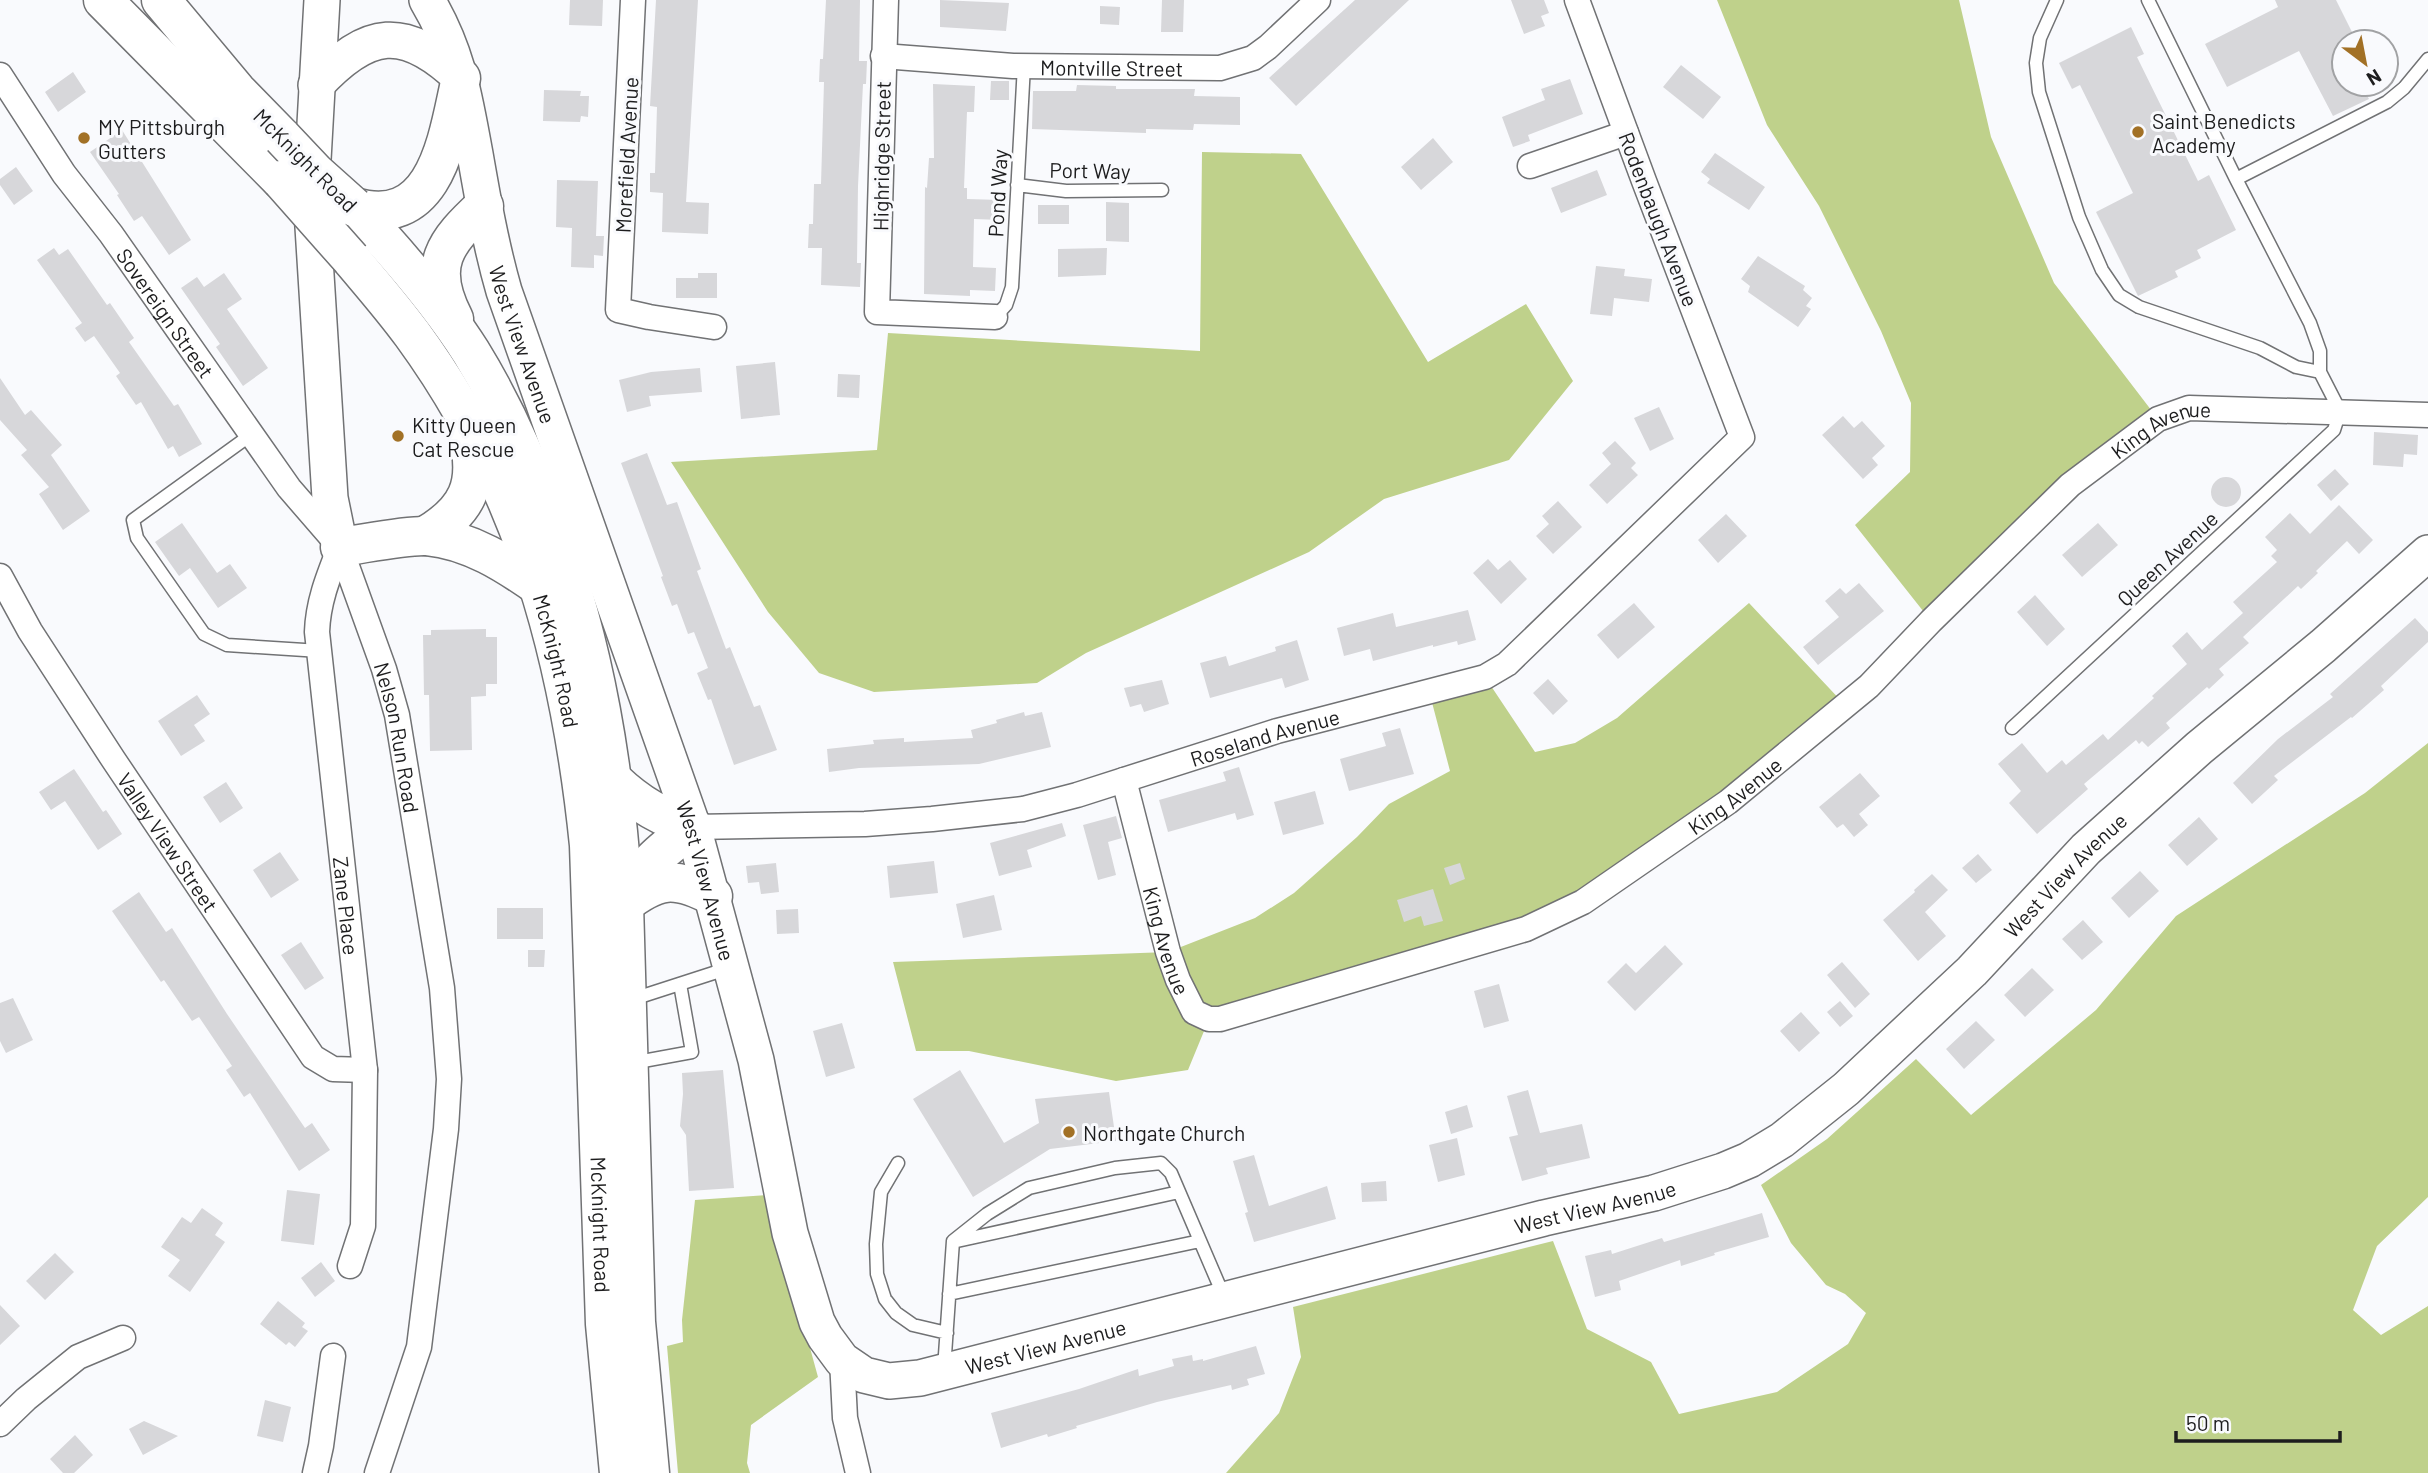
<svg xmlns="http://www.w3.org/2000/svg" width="2428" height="1473" viewBox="0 0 2428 1473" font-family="Barlow,sans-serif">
<rect width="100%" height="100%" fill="#f9fafd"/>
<path fill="#bfd18b" d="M1717,0H1959L1991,137L2054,283L2158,419L1931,621L1855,525L1910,472L1911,403L1881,331L1819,206L1767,125Z
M1202,152L1301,154L1428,362L1526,304L1573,381L1509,460L1384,499L1309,552L1086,653L1037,683L874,692L819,673L768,612L671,462L877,450L888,333L1200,351Z
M1749,603L1845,705L1583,902L1209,1019L1188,1070L1116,1081L969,1051H916L893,962L1168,952L1255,918L1294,893L1357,837L1389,804L1450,771L1429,691L1485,677L1535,752L1575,743L1617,718Z
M2428,743V1197L2377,1246L2353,1310L2381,1335L2428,1306V1473H1226L1279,1413L1301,1357L1293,1307L1553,1241L1587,1329L1651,1362L1679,1414L1777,1392L1848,1344L1866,1313L1845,1294L1826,1285L1791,1243L1761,1185L1827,1139L1916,1059L1971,1115L2096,1010L2176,916L2365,793Z
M768,1195L818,1377L751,1425L747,1463L750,1473H678L667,1346L683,1342L682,1320L695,1200Z"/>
<path fill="#d7d7da" d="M570,0H603L602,26L569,25Z
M656,0H698L686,202L709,203L708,234L662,232L663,193L650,192V173H655L657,107L650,106Z
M826,0H860L859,61H867L866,84H863L858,186L857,263H861L860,287L821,285L822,248H808L809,224H813L814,184H821L824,82H819L820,59H823Z
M940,0L1009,3L1006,31L940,27Z
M1162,0H1184L1183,32H1161Z
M1355,0H1409L1296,106L1269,78Z
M1511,0H1544L1549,13L1541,16L1545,26L1524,34Z
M2275,0H2336L2357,42H2344V84H2361L2369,99L2333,116L2299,51L2227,87L2205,44L2278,7Z
M1100,6L1120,7L1119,25L1100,24Z
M2131,27L2144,54L2137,57L2198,181L2209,175L2236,230L2197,250L2201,258L2175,271L2178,277L2138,296L2096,212L2133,193L2080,85L2072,89L2059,63Z
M1681,65L1721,97L1703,119L1663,87Z
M73,72L86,92L58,112L45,92Z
M1570,79L1583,114L1528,135L1530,141L1513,147L1502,117L1545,100L1541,89Z
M991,81H1009V100H990Z
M933,84L975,86L974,112H967L964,188H967V199L1001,200L1000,220L974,219L973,267L996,268L995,291L970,290V296L924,294L925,187L927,188L929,158H934Z
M1077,85L1116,86V89H1195L1194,96L1240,97V125L1194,124L1193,130L1146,129V133L1032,129L1033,91H1076Z
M544,90L581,91L580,96H589L588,117L581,116L580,122L543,121Z
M122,130L191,240L169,255L142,216L134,221L117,195L119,194L90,152Z
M1433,138L1453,162L1421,190L1401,167Z
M1715,153L1765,187L1749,210L1707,183L1710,179L1701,172Z
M16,167L33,191L14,205L0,185V179Z
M1597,170L1607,195L1561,213L1551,188Z
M557,180L598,181L596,236H604L603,256L594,255V268L571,267L572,228L556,227Z
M1106,202L1129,203V242L1106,241Z
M1038,205H1069V224H1038Z
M54,248L59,255L68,249L107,305L110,303L134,338L129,342L174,406L178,404L202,444L179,457L173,446L168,449L141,402L136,405L116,376L120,373L94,336L85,342L75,328L82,323L37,260Z
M1107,248L1106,275L1058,277V249Z
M1758,256L1805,286L1803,290L1812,298L1806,306L1811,309L1798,327L1748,292L1750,286L1741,279Z
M1596,266L1625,269L1624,276L1652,279L1649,302L1614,298L1612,316L1590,314Z
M224,273L242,299L227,309L268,368L243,386L216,347L220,344L181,288L197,277L204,287Z
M698,273H717V298H676V278H698Z
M775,362L780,415L741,419L736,366Z
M700,368L702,392L649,396L651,406L627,412L619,380L651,372Z
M838,374L860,375L859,398L837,397Z
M0,378L25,415L31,410L62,445L51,455L90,511L63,530L39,494L49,487L21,455L27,450L0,420Z
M1659,407L1674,439L1650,451L1634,418Z
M1843,416L1854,428L1862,421L1885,446L1872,458L1878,465L1863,479L1822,435Z
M2374,432L2418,435L2417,455L2404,454L2403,467L2373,465Z
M1615,441L1636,463L1631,468L1638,475L1607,504L1589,485L1611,464L1602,453Z
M647,453L667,505L677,502L701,569L697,571L726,649L730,647L754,707L760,705L777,750L734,765L711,699L708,700L697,673L708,668L694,632L688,634L677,604L672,606L661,577L663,576L621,463Z
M2335,469L2349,484L2331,501L2317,485Z
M2211 492a15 15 0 1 1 30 0a15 15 0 1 1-30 0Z
M1558,501L1582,527L1553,554L1536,536L1549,524L1542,516Z
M2339,505L2373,540L2359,554L2347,541L2316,571L2318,573L2301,589L2298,586L2243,637L2249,643L2219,669L2224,675L2209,689L2207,687L2166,723L2170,728L2148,747L2142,741L2139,744L2136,740L2084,784L2088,789L2037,834L2009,803L2021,791L1998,764L2022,743L2047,773L2062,760L2066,765L2103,734L2108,740L2154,698L2152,696L2187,664L2172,646L2187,632L2202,650L2243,613L2233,602L2277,562L2271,556L2277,550L2265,537L2290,513L2310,534Z
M1726,514L1747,536L1718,563L1698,540Z
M182,523L217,573L230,564L247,588L218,608L190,568L179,576L155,542Z
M2098,523L2118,545L2082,577L2062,555Z
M1488,559L1498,570L1510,560L1527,579L1501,604L1473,573Z
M1859,583L1884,611L1818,665L1803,647L1839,617L1825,601L1840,588L1846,594Z
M2035,595L2065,629L2047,646L2017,612Z
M1634,603L1655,627L1618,659L1597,635Z
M1468,610L1476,640L1458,645L1457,641L1433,647V645L1373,661L1370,649L1344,656L1337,628L1393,613L1396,627Z
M2415,618L2428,632V642L2381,686L2384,690L2352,718L2351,717L2274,776L2278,780L2252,804L2233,783L2278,739L2333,697L2330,694Z
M486,629V637H497V684H486V696L471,697L472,750L430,751L429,695H424L423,635H431V630Z
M1297,640L1309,680L1285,688L1282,678L1210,698L1200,663L1226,656L1229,666L1276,651L1275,647Z
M1548,679L1568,701L1553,715L1533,693Z
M1162,680L1169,704L1144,712L1141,704L1130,707L1124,688Z
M197,695L210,714L194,725L205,741L181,756L158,721Z
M1024,712L1025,716L1042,712L1051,747L979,764L859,768L829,772L827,749L874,744L873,740L904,738V742L973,738L971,730L997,723L996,720Z
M1400,728L1414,774L1349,791L1340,759L1386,746L1382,733Z
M1239,767L1254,815L1237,820L1235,813L1168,832L1159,800L1226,781L1223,772Z
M74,769L103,812L106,810L122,834L98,850L65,801L51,810L39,792Z
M1860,773L1880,796L1859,814L1868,825L1854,837L1843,824L1837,828L1819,807Z
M226,782L243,808L220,823L203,797Z
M1315,791L1324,824L1283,835L1274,802Z
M1116,816L1122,838L1108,842L1116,875L1098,880L1083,825Z
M2199,817L2218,839L2187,866L2168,845Z
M1062,823L1066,836L1027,850L1032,867L999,876L990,843Z
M280,852L299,880L271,898L253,870Z
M1978,854L1992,870L1976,883L1962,868Z
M934,861L938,893L890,898L887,866Z
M776,863L779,892L761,894L759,882L748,883L746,866Z
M1460,863L1465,879L1450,885L1444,868Z
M2140,871L2159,891L2129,918L2111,898Z
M1932,874L1948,890L1925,912L1946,936L1918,961L1883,920L1915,892L1914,890Z
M1433,889L1443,921L1424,926L1421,916L1404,922L1397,900Z
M139,892L166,932L172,928L227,1014L305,1128L312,1123L330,1150L299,1171L250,1093L244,1097L226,1070L232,1066L199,1017L192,1021L164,980L161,982L112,911Z
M994,895L1002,930L963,938L956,904Z
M497,908H543V939H497Z
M798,909L799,933L777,934L776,910Z
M2083,920L2103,942L2082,960L2062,939Z
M301,942L324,978L305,990L281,955Z
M1665,945L1683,964L1635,1011L1607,982L1626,963L1636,973Z
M528,950H545L544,967H528Z
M1842,962L1870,994L1855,1008L1827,975Z
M2032,968L2054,990L2025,1017L2004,995Z
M1499,984L1509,1021L1484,1028L1474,991Z
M13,998L33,1040L6,1053L0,1041V1003Z
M1840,1001L1853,1016L1840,1027L1827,1012Z
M1801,1012L1820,1033L1799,1052L1780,1031Z
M1976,1021L1995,1040L1964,1069L1946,1049Z
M842,1023L855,1068L826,1077L813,1031Z
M723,1070L734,1188L689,1191L686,1135L680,1126L683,1094L682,1073Z
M960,1070L1004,1143L1039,1123L1035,1099L1109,1092L1116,1141L1050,1149L973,1197L913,1099Z
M1528,1090L1540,1133L1582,1124L1590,1158L1546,1168L1548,1174L1522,1181L1509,1137L1518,1135L1507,1096Z
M1467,1105L1473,1127L1451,1134L1445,1112Z
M1457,1138L1465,1175L1438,1182L1429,1145Z
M1254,1155L1269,1206L1327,1186L1336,1219L1254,1242L1245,1213L1248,1212L1233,1161Z
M1386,1181L1387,1201L1362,1202L1361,1183Z
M287,1190L320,1194L314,1245L281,1241Z
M202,1208L223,1223L215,1235L225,1242L190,1292L168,1276L180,1260L161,1247L182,1217L191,1223Z
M1762,1213L1769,1237L1714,1253L1715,1255L1681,1266L1680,1260L1619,1281L1621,1290L1595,1297L1585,1256L1611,1250L1612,1254L1662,1238L1664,1242Z
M55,1253L74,1272L45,1300L26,1281Z
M321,1262L335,1281L315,1297L301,1278Z
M278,1301L305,1323L302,1327L308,1331L295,1347L289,1342L286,1345L260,1324Z
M0,1305L20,1326L0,1345Z
M1256,1346L1265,1374L1247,1379L1249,1385L1232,1390L1231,1385L1157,1402L1076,1426L1077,1428L1048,1437L1047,1434L1001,1448L991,1413L1079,1389L1138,1369L1139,1376L1174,1366L1172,1359L1192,1355L1193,1361L1203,1359V1361Z
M265,1400L291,1407L283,1442L257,1436Z
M144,1421L178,1436L143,1455L129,1429Z
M75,1435L93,1455L74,1473H63L50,1459Z"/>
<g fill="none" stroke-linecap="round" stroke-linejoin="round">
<defs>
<path id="lane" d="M2057,0L2040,38L2036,63L2039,92L2079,217L2102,270L2119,295L2139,307L2260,348L2296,367L2320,372
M2236,179L2387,102L2404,88L2428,59
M1017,185L1066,191L1162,190
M995,317L1006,305L1012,287L1024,65
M252,434L133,520L137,538L204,634L227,645L320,651
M2012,728L2334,430L2340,411L2320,372V351L2310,323L2236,179L2148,0
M630,1000L729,968
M632,1063L692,1052L680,984
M898,1163L881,1192L876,1244L877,1274L885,1299L896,1313L913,1325L947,1333
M957,1241L1179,1192
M949,1294L1200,1241
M944,1369L953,1241L987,1214L1029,1188L1115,1168L1161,1163L1171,1173L1225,1299"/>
<g id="street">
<path d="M633,0L618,310L649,317L714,327"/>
<path d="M886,0L877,312L995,317"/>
<path id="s1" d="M883,56L1013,66L1220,68L1253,58L1268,47L1318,0"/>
<path id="s2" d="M0,75L64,174L111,234L289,488L340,547L384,669L397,715L442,988L449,1079L446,1129L419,1347L377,1473"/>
<path d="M1530,166L1626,133"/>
<path id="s3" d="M340,547C329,575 318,601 317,632L365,1070L363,1226L350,1266"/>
<path id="s4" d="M0,576L30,631L113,759L313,1057L333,1069L365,1070"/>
<path id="s5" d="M1124,780L1168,952L1178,980L1194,1012L1209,1019H1220L1526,929L1583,902L1728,802L1869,686L1931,621L2070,485L2158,419L2189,408L2428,415"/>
<path id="s6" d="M693,827L865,824L932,819L1023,809L1077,795L1277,731L1485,677L1507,664L1742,437L1644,181L1577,0"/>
<path d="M842,1360L845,1418L858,1473"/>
<path d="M0,1424L26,1399L78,1357L123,1338"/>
<path d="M315,1473L321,1446L333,1356"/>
</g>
<g id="secondary">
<path d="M322,0L311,195L330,498L340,547"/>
<path id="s7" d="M427,0C458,52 464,95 475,154C483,200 491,246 504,291L693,827L756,1060L790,1233L817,1322L825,1337L842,1360L864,1375L889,1381L920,1378L1544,1218L1654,1193L1723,1171L1749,1160L1782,1140L1846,1089L1972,971L2086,849L2199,748L2323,646L2428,553"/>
<path d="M316,85C368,29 404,24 461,78"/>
</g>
<g id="highway">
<path d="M103,0L281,180"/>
<path d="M161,0L237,91L282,137"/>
<path d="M354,207C396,252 438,300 471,352C503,404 529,462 549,520C596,649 615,768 624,904L636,1322L650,1473"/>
<path d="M354,207C438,231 448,134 461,78"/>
<path id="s8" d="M351,259C372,284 393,308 412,334C524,487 570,658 589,845L605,1324L619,1473"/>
<path d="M454,319C426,265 445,242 484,206"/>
<path d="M425,536C468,511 480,484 468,436"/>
<path d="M340,547C363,544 405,535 427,536C470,540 507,564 541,588"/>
<path d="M614,781C638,804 662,818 693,827"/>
<path d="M624,904C641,866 661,851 693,827"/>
<path d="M624,904C658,878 674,876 713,896"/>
</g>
</defs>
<use href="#lane" stroke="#717274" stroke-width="15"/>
<use href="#street" stroke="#717274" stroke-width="27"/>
<use href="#secondary" stroke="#717274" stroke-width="38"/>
<use href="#highway" stroke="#717274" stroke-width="41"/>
<use href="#lane" stroke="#fff" stroke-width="12"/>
<use href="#street" stroke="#fff" stroke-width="24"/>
<use href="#secondary" stroke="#fff" stroke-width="35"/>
<use href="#highway" stroke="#fff" stroke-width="38"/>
<defs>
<path id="highway-bridge" d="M282,137L316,173L354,207
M281,180L351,259"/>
</defs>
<use href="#highway-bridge" stroke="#717274" stroke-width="41" stroke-linecap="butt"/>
<use href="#highway-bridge" stroke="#fff" stroke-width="38"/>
</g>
<g fill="#a27126" stroke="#f9fafd" stroke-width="2.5">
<circle cx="2138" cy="132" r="7"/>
<circle cx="84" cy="138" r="7"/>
<circle cx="398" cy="436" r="7"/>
<circle cx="1069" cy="1132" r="7"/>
</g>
<g text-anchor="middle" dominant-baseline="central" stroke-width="6" stroke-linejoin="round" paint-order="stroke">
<g font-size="21" fill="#1d1d1e" stroke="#f9fafd">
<text stroke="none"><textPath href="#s1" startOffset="229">Montville Street</textPath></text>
<text transform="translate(626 155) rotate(-87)">Morefield Avenue</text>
<text transform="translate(881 156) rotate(-89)">Highridge Street</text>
<text transform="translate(306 160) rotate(45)">McKnight Road</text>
<text transform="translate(1090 170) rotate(1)">Port Way</text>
<text transform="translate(997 193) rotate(-87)">Pond Way</text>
<text transform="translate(1659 219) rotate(69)">Rodenbaugh Avenue</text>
<text stroke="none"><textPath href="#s2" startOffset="290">Sovereign Street</textPath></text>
<text stroke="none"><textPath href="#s7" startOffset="359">West View Avenue</textPath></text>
<text stroke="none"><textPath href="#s5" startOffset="1405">King Avenue</textPath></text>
<text transform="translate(2167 558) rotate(-43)">Queen Avenue</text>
<text stroke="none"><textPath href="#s8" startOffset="457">McKnight Road</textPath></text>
<text stroke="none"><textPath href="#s2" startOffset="782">Nelson Run Road</textPath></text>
<text stroke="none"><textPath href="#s6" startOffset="583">Roseland Avenue</textPath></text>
<text stroke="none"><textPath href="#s5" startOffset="838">King Avenue</textPath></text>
<text stroke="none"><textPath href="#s4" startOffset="315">Valley View Street</textPath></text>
<text stroke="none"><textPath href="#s7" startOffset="2795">West View Avenue</textPath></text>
<text stroke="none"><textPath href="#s7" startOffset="926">West View Avenue</textPath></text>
<text stroke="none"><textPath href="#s3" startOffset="364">Zane Place</textPath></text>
<text stroke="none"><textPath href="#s5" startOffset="166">King Avenue</textPath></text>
<text stroke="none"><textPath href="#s7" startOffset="2207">West View Avenue</textPath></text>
<text stroke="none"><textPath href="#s8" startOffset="1024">McKnight Road</textPath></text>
<text stroke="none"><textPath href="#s7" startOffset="1640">West View Avenue</textPath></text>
</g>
<g font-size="21" fill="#1d1d1e" stroke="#f9fafd" text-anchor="start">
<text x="2152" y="120">Saint Benedicts<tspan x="2152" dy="24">Academy</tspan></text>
<text x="98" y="126">MY Pittsburgh<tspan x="98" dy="24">Gutters</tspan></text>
<text x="412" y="424">Kitty Queen<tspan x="412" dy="24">Cat Rescue</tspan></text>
<text x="1083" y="1132">Northgate Church</text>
</g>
</g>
<g transform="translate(2365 63) rotate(148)"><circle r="33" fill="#f9fafd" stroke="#a1a2a4" stroke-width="2"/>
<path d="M0-5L12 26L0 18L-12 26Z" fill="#a27126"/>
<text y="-10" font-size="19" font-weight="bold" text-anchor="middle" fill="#1d1d1e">N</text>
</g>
<path d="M2176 1431v10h164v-10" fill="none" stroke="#1d1d1e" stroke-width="3.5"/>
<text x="2186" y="1431" font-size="21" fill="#1d1d1e" stroke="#f9fafd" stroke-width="5" paint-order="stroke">50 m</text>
</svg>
